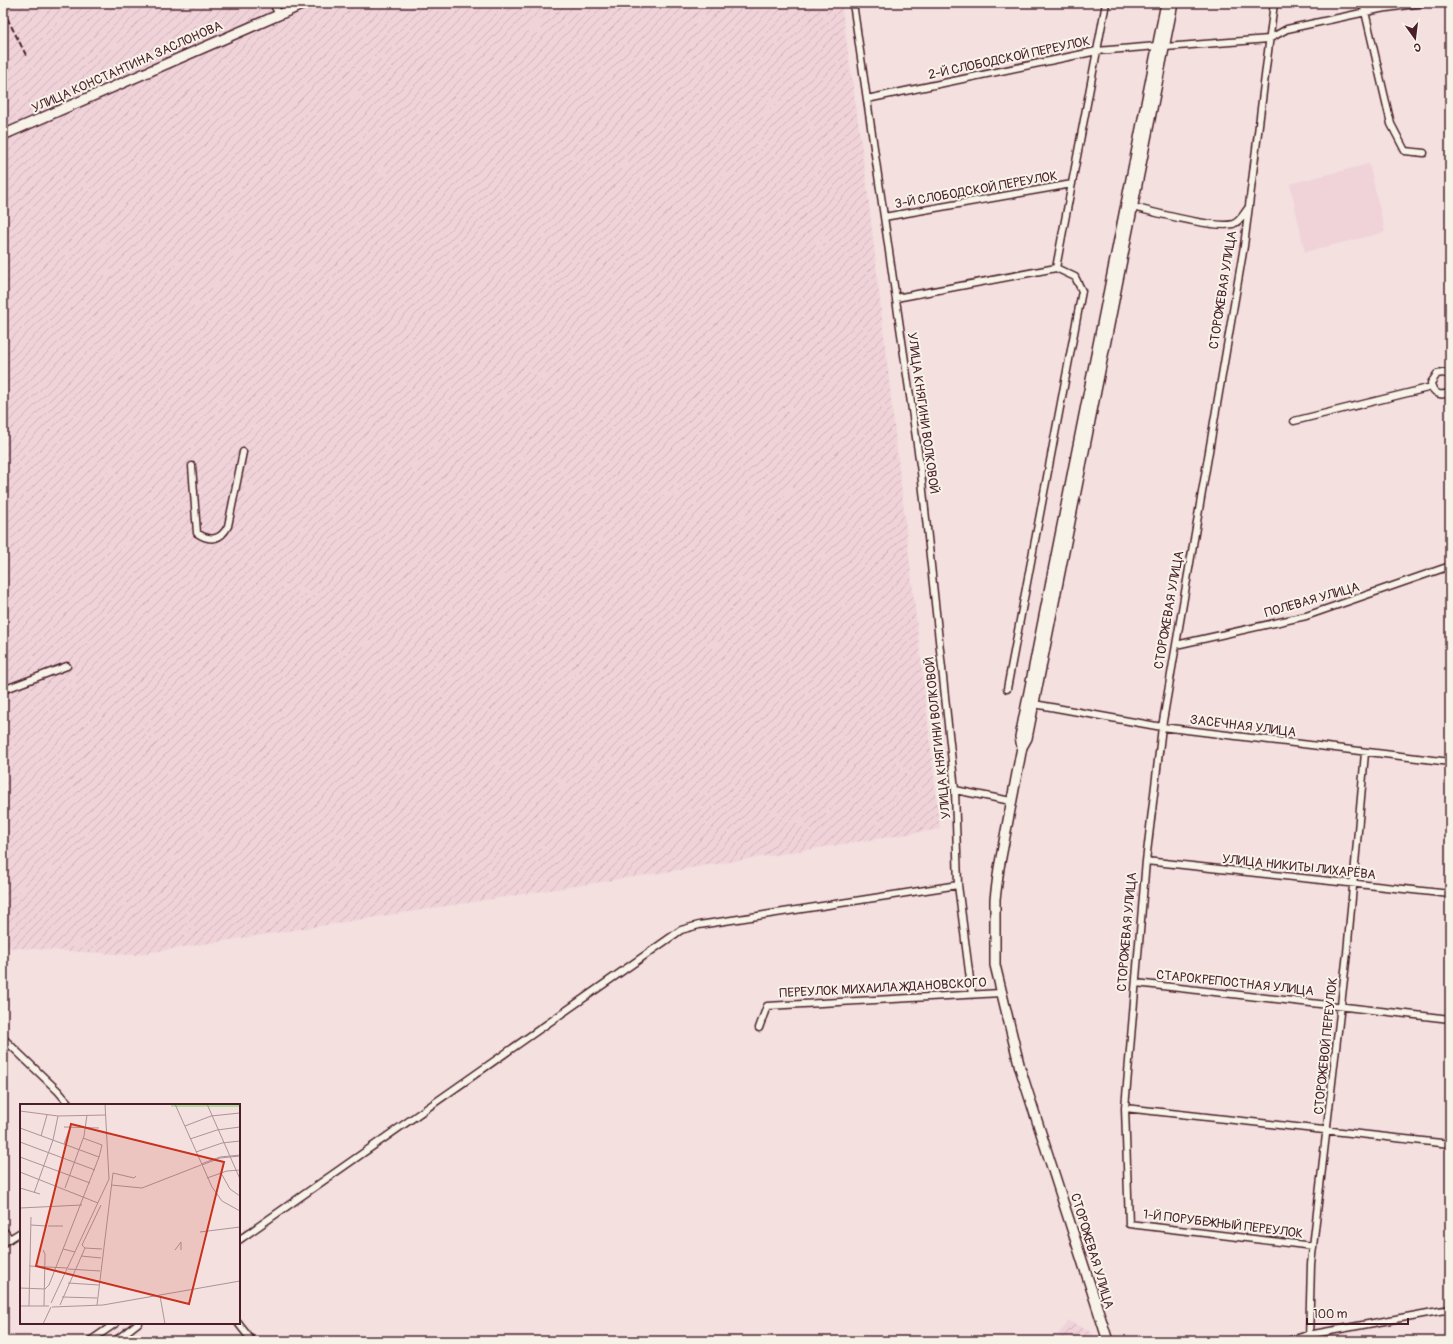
<svg xmlns="http://www.w3.org/2000/svg" width="1453" height="1344" viewBox="0 0 1453 1344" font-family="Pangolin,sans-serif">
<defs>
<pattern id="industrial-furrows" width="10" height="10" patternUnits="userSpaceOnUse"><rect width="10" height="10" fill="#f0d2d9"/><path d="M-1 1l2-2M0 10L10 0M9 11l2-2" fill="none" stroke="#cfb4ba"/></pattern>
</defs>
<rect width="100%" height="100%" fill="#f3e0df"/>
<filter id="ink" filterUnits="userSpaceOnUse"><feTurbulence type="fractalNoise" baseFrequency=".025" numOctaves="2"/><feDisplacementMap in="SourceGraphic" scale="8" xChannelSelector="R" yChannelSelector="G"/><feConvolveMatrix kernelMatrix="1 2 1 2 8 2 1 2 1" color-interpolation-filters="sRGB"/></filter>
<g filter="url(#ink)">
<path fill="#f0d2d9" d="M1369,164L1385,232L1305,252L1290,184Z"/>
<path fill="url(#industrial-furrows)" d="M3,3H841L866,178L940,829L133,955L3,947Z
M1069,1321L1092,1333L1094,1341H1053Z"/>
<g fill="none" stroke-linecap="round" stroke-linejoin="round">
<defs>
<path id="street" d="M273,3L279,15
M853,3L921,472L955,790L958,885L972,995
M1274,3L1244,246L1162,727L1146,861L1125,1108L1129,1224L1313,1246
M1363,3L1391,124L1405,151L1424,153
M1165,47L1269,39L1287,29L1380,9L1422,3
M867,99L1097,51L1157,46
M1133,207C1152,212 1217,229 1233,224C1240,222 1244,213 1249,207
M884,217L1072,184
M1056,268L1106,3
M896,298L1056,268
M1450,375L1443,373L1437,374L1431,383C1433,394 1441,397 1450,392
M1294,421L1432,387
M192,466L197,533C210,542 221,540 228,526L243,452
M1176,645L1306,616L1450,566
M1007,689L1082,291L1075,277L1056,268
M3,690L67,666
M1034,704L1162,727L1450,762
M955,790L1011,801
M1146,861L1450,894
M1136,983L1450,1019
M759,1028L767,1006L1001,993
M3,1038L58,1091L70,1105
M1125,1108L1450,1144
M3,1230L10,1239
M239,1240L681,930L699,925L958,885
M3,1243L21,1232
M238,1323L252,1341
M90,1341L116,1323
M115,1341L138,1323
M1288,1341L1308,1335L1450,1309
M1309,1341L1311,1264L1347,953L1365,753"/>
<path id="secondary" d="M3,135L306,3
M1022,747L1020,737L1166,3
M1108,1341L1020,1068L995,965V899L999,868L1022,747L1027,738L1173,3"/>
</defs>
<use href="#street" stroke="#4a1f2b" stroke-width="9"/>
<use href="#secondary" stroke="#4a1f2b" stroke-width="12"/>
<use href="#street" stroke="#f7f3e8" stroke-width="6"/>
<use href="#secondary" stroke="#f7f3e8" stroke-width="9"/>
<path stroke="#4a1f2b" stroke-width="2" stroke-dasharray="6 3" stroke-linecap="butt" d="M3,10L27,57"/>
</g>
</g>
<g text-anchor="middle" dominant-baseline="central" stroke-width="4" stroke-linejoin="round" paint-order="stroke">
<g font-size="13" fill="#4a1f2b" stroke="#f7f3e8">
<text transform="translate(1009 58) rotate(-12)">2-Й СЛОБОДСКОЙ ПЕРЕУЛОК</text>
<text transform="translate(127 67) rotate(-24)">УЛИЦА КОНСТАНТИНА ЗАСЛОНОВА</text>
<text transform="translate(976 190) rotate(-10)">3-Й СЛОБОДСКОЙ ПЕРЕУЛОК</text>
<text transform="translate(1223 290) rotate(-81)">СТОРОЖЕВАЯ УЛИЦА</text>
<text transform="translate(923 413) rotate(82)">УЛИЦА КНЯГИНИ ВОЛКОВОЙ</text>
<text transform="translate(1312 600) rotate(-16)">ПОЛЕВАЯ УЛИЦА</text>
<text transform="translate(1169 610) rotate(-80)">СТОРОЖЕВАЯ УЛИЦА</text>
<text transform="translate(1243 726) rotate(7)">ЗАСЕЧНАЯ УЛИЦА</text>
<text transform="translate(938 738) rotate(-96)">УЛИЦА КНЯГИНИ ВОЛКОВОЙ</text>
<text transform="translate(1299 867) rotate(6)">УЛИЦА НИКИТЫ ЛИХАРЁВА</text>
<text transform="translate(1127 932) rotate(-85)">СТОРОЖЕВАЯ УЛИЦА</text>
<text transform="translate(1235 983) rotate(6)">СТАРОКРЕПОСТНАЯ УЛИЦА</text>
<text transform="translate(883 988) rotate(-3)">ПЕРЕУЛОК МИХАИЛА ЖДАНОВСКОГО</text>
<text transform="translate(1326 1046) rotate(-84)">СТОРОЖЕВОЙ ПЕРЕУЛОК</text>
<text transform="translate(1223 1224) rotate(7)">1-Й ПОРУБЕЖНЫЙ ПЕРЕУЛОК</text>
<text transform="translate(1092 1251) rotate(73)">СТОРОЖЕВАЯ УЛИЦА</text>
</g>
</g>
<g transform="translate(20 1104)">
<rect width="220" height="220" fill="#f3e0df"/>
<path d="M151,0H220V3H151Z" fill="#b0dd9c"/>
<path fill="none" stroke="#af9397" stroke-width="1" d="M155,0L192,83L202,97L220,107M187,0L220,75M0,7L38,12L86,11M165,22L191,12L220,9M44,23L79,24M0,24L79,53M21,32L27,11M170,35L197,26L220,23M0,38L75,66M44,40L50,24M176,48L202,39L220,37M0,53L70,79M181,60L200,53L220,51M182,61L200,54L220,52M0,68L78,99M93,69L114,74L116,72M201,69L210,85L220,92M187,74L207,67L220,66M91,81L122,84L181,61M0,84L20,90M45,84L64,32L67,11M14,89L33,36L38,12M0,104L62,101M11,121L26,122M28,122H43M180,128L220,123M65,144L62,141L81,101M65,144L82,145M43,145L55,148M23,146L25,150L24,202M155,146L161,138V146M61,152L81,154M9,162L47,164M48,165L80,167M48,179L79,181M0,184L25,185L29,181L79,53L82,41L63,34M140,192L145,220M42,193L77,194M31,199L89,75L85,0M40,201L65,144M77,201L93,69M0,202H29M9,202L11,113M32,203L83,201L220,177M23,220L31,203"/>
<path fill="#c8321e" fill-opacity="0.15" stroke="#c8321e" stroke-width="2" d="M51,20L204,58L169,200L16,162Z"/>
<rect width="220" height="220" fill="none" stroke="#4a1f2b" stroke-width="2"/>
</g>
<rect width="1453" height="1344" fill="none" stroke="#f7f3e8" stroke-width="16"/>
<rect x="8" y="8" width="1437" height="1328" fill="none" stroke="#4a1f2b" stroke-width="1.5" filter="url(#ink)"/>
<g transform="translate(1415 38) rotate(166)" stroke="#f7f3e8" stroke-width="3" paint-order="stroke">
<path d="M0-3L7 15L0 10L-7 15Z" fill="#4a1f2b"/>
<text y="-6" font-size="11" font-weight="bold" text-anchor="middle" fill="#4a1f2b">С</text>
</g>
<path d="M1307 1318v6h101v-6" fill="none" stroke="#4a1f2b" stroke-width="2"/>
<text x="1313" y="1318" font-size="12" fill="#4a1f2b" stroke="#f7f3e8" stroke-width="3" paint-order="stroke">100 m</text>
</svg>
